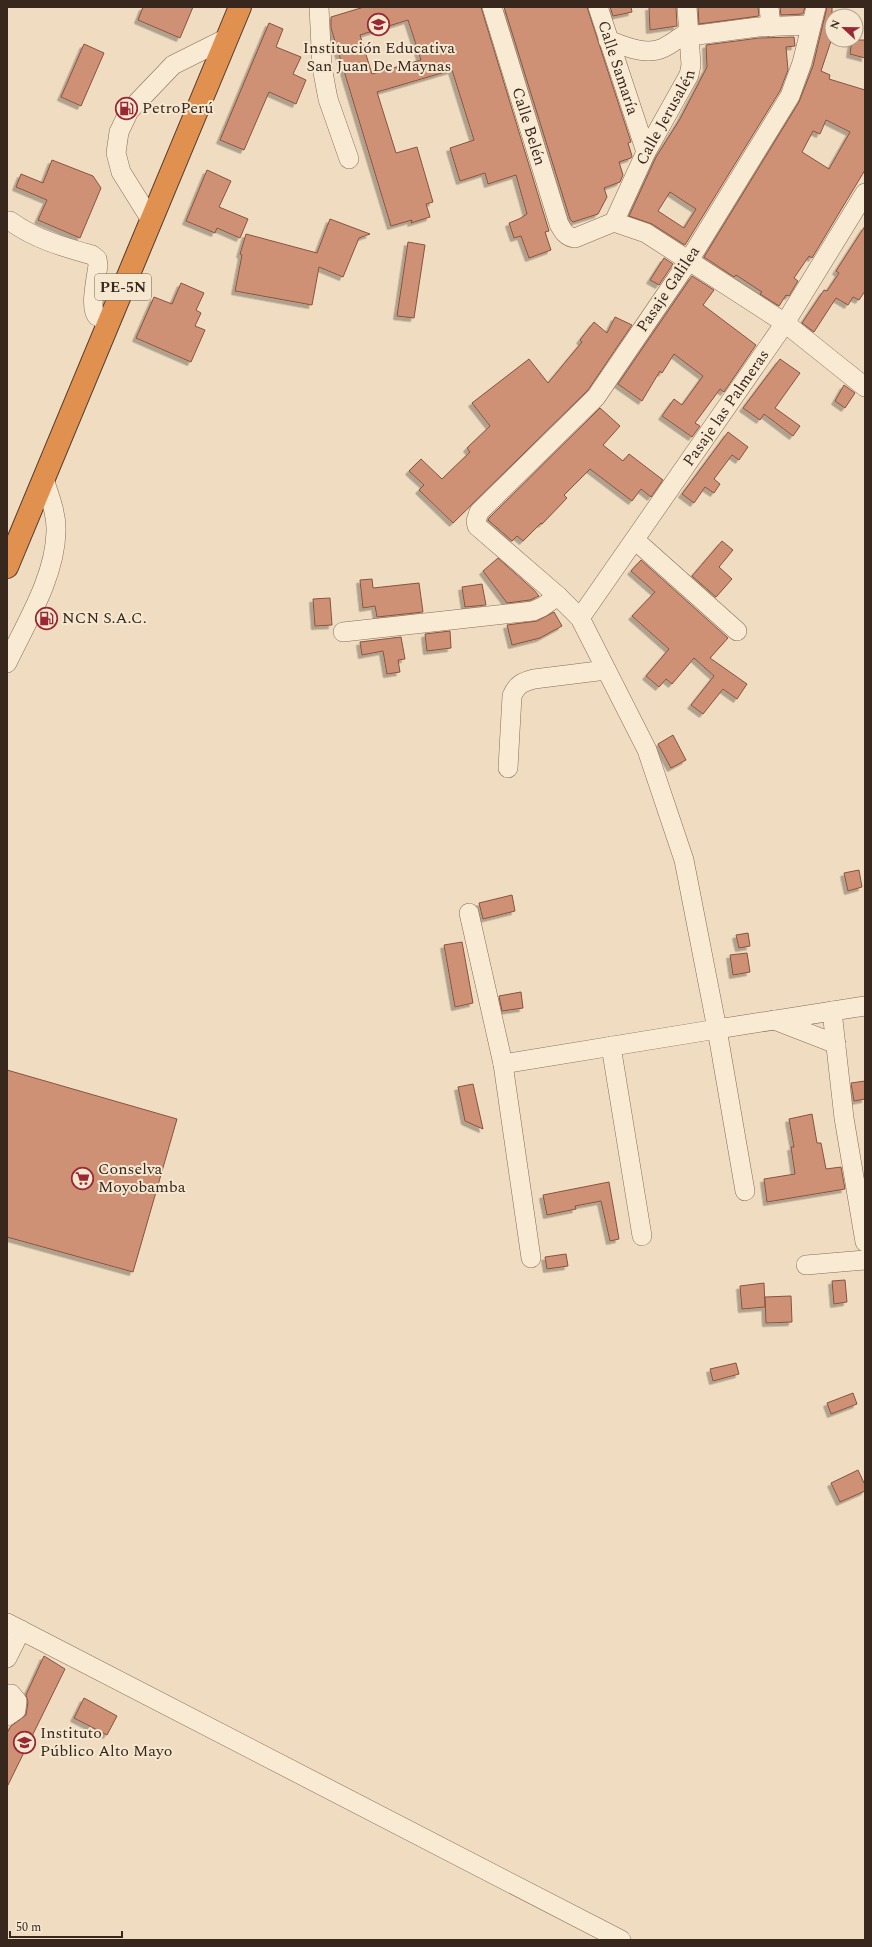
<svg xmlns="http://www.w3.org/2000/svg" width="872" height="1947" viewBox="0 0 872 1947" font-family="Spectral,serif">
<defs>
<filter id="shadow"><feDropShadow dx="-3.5" dy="3.5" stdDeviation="0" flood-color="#0004"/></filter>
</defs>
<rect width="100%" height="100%" fill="#efdcc1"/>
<path fill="#ce9176" stroke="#88533d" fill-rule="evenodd" filter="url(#shadow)" d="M143,7H193L180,38L138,20Z
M364,7H481L549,231L545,232L551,250L529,258L521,236L514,238L509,223L519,219L527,214L516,175L488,184L485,173L460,181L450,148L474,140L452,70L377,92L396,153L417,147L433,202L426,204L430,217L411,223L412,220L391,226L331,28V17ZM408,20L421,60L372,74L360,35Z
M504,7H587L631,142L628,143L632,156L631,158L619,162L623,175L620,182L604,188L607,197L598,214L573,222L570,219Z
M610,7H631L632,12L613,16Z
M649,7H676L677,26L650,30Z
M698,7H758L759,16L699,24Z
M780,7H805L803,14L781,15Z
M827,7H832V38L821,71L830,75L829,79L865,90V170L812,258L809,256L794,278L798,281L789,296L786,295L779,306L760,294L762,292L736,275L734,277L704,257L799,102L813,66ZM826,120L850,132L829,169L802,152L813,131L820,134Z
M269,23L283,29L276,47L301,57L293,74L306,80L296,104L269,92L244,150L220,140Z
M794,37L795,46L786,47L788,70L780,91L685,245L652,224L629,216L656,157L680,119L707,67L706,45L759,38ZM670,192L696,209L684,228L658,211Z
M852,40H865V58L850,54Z
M84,44L104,53L81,106L61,97Z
M52,160L93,176L101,188L80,238L38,220L47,200L16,187L21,174L43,183Z
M207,170L231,181L219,207L248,219L240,238L217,228L215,233L186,221Z
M330,219L370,234L359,238L343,277L319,267L312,305L235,291L242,255L240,254L246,234L317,253Z
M865,226V291L859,300L853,297L848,305L836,298L814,332L802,323L824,290L827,291L839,273L836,271Z
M408,242L425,245L414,318L397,316Z
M664,258L673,264L659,285L650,280Z
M692,276L714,290L703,305L756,345L724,392L720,389L695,423L700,426L692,437L662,416L674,399L682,405L703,376L674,354L662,373L660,371L642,401L618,384Z
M181,283L204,293L196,310L201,313L195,326L205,330L191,362L136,338L154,297L172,304Z
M615,317L632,325L588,390L453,523L419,490L424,485L409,471L421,459L442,479L470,452L467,448L490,426L472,403L529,359L548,383L582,342L580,340L594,322L607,333Z
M780,359L800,373L775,408L800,426L793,436L764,414L760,420L743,408Z
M844,385L855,393L845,408L835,401Z
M600,408L620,426L603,445L623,461L629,454L663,480L651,497L641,489L632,501L590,469L564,495L567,498L542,524L541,523L523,541L517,536L512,541L488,520L489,518Z
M728,432L748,447L739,460L732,455L714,479L720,484L714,493L705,487L694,503L682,494Z
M722,541L733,550L719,567L732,579L716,597L692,576Z
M498,558L534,590L539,596L530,600L507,603L483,571Z
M641,560L728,638L710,658L747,684L737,699L723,689L703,714L691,705L714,676L694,658L672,684L666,679L659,687L646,676L669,649L632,616L655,592L631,571Z
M372,579L373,588L419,583L423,612L377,617L375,606L363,608L360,580Z
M482,584L486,605L465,607L462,587Z
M330,598L332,625L315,626L313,599Z
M554,612L562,626L540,638L512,645L507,625L537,621Z
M450,631L451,648L427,651L425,634Z
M401,637L405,659L398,660L400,672L387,674L383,651L362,655L360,642Z
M673,735L686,760L671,768L658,744Z
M859,870L862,887L848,891L844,873Z
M512,895L515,911L483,919L479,903Z
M748,933L750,946L739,948L736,935Z
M462,942L473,1003L455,1007L444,945Z
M747,953L750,972L733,975L730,955Z
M521,992L523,1008L502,1011L499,996Z
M7,1070L177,1119L133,1272L7,1237Z
M865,1081V1099L854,1101L851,1083Z
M473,1084L483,1129L465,1121L458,1087Z
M812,1114L817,1143H821L826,1169L841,1167L845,1189L767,1202L764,1179L795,1174L791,1147H794L789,1119Z
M609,1182L619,1239L610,1241L601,1201L575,1206L576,1209L547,1215L543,1195Z
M566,1254L568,1266L547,1269L545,1257Z
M845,1280L847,1302L834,1304L832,1281Z
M764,1283L765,1307L742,1309L740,1286Z
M791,1296L792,1322L766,1323L765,1297Z
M736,1363L739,1374L713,1381L710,1369Z
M853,1393L857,1404L831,1414L827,1403Z
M858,1470L865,1485V1491L840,1502L831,1483Z
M44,1656L65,1669L7,1787V1733L11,1726L26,1715L28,1702L26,1695Z
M84,1698L117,1716L107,1735L74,1718Z"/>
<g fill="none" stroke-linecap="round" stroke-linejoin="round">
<defs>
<g id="minor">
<path d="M319,7L322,67L328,99L349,159"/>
<path id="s1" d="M492,7L559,224C563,231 566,237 575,238L614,222L646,233L785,323L865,387"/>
<path id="s2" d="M598,7L646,152"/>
<path d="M769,7L771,27"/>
<path d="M816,7L802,63L790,96L688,262L596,397L479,512L476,521L477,526L558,596L580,618L647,750L684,860L717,1029L865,1006"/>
<path d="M690,36L758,27L811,25"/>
<path d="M608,40C624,46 646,56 663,48C672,44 681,36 690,31"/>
<path d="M151,220L121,172L116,153L119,132L129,111L173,65L227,38"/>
<path d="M10,221C35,239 63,247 92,255L97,259L98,265C97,275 89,309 97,316C100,318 106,319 110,320"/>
<path id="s3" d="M614,222L646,152L689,75L691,65L687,7"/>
<path d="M635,540L737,631"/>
<path id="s4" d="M580,618L785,323L865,193"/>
<path d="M343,632L533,611L542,607L558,596"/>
<path d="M7,663C26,623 55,577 56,532C57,514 49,495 44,479"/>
<path d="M508,768L512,696C517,684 523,682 534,679L606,670"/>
<path d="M469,913L503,1064L531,1258"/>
<path d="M832,1011L844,1118L865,1242"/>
<path d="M774,1020L836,1044"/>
<path d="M611,1046L642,1236"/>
<path d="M503,1064L717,1029L745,1191"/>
<path d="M806,1265L865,1260"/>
<path d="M7,1623L621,1940"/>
<path d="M7,1658L21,1630"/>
<path d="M7,1694H11L17,1701L16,1710L7,1716"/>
</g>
<path id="highway" d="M7,567L240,7"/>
</defs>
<use href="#minor" stroke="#886c58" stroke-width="20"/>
<use href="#highway" stroke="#563b2d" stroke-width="24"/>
<use href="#minor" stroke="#f9ead4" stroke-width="19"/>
<use href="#highway" stroke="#e0904f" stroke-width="22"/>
</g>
<defs>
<symbol id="school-ring" viewBox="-11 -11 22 22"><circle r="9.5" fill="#f6e7d0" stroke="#992734" stroke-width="1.5"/><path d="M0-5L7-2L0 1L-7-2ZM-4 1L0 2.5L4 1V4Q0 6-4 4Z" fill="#992734"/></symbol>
<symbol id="fuel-ring" viewBox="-11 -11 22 22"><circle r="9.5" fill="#f6e7d0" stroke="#992734" stroke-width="1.5"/><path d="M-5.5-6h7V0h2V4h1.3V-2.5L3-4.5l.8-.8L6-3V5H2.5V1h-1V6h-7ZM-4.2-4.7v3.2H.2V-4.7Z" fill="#992734"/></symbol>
<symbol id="supermarket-ring" viewBox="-11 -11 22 22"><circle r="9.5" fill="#f6e7d0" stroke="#992734" stroke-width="1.5"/><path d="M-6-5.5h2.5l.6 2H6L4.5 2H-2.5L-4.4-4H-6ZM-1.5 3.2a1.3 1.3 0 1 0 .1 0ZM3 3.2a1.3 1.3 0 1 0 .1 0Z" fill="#992734"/></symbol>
<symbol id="university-ring" viewBox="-11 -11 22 22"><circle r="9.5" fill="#f6e7d0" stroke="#992734" stroke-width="1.5"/><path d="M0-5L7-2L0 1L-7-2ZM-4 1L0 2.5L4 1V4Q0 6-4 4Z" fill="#992734"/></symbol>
</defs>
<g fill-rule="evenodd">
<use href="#school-ring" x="366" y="12" width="25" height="25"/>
<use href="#fuel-ring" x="114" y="96" width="25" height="25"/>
<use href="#fuel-ring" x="34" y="606" width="25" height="25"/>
<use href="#supermarket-ring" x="70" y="1166" width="25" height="25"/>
<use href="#university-ring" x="12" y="1730" width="25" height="25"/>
</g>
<g text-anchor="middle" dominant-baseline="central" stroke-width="4" stroke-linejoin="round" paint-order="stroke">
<rect fill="#f6e7d0" stroke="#716153" stroke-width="1" x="95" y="274" width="56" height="26" rx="3"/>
<g font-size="15" font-weight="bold" fill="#38271d">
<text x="123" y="287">PE-5N</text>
</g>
<g font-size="16" fill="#38271d" stroke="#f6e7d0" text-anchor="start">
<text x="379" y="48" text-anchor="middle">Institución Educativa<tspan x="379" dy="18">San Juan De Maynas</tspan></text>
<text x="142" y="108">PetroPerú</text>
<text x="62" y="618">NCN S.A.C.</text>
<text x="98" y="1169">Conselva<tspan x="98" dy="18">Moyobamba</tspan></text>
<text x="40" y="1733">Instituto<tspan x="40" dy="18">Público Alto Mayo</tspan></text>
</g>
<g font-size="16" fill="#38271d" stroke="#f6e7d0">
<text stroke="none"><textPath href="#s2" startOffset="64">Calle Samaría</textPath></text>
<text stroke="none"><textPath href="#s3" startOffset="117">Calle Jerusalén</textPath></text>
<text stroke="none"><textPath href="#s1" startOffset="125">Calle Belén</textPath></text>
<text transform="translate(668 289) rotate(-56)">Pasaje Galilea</text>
<text stroke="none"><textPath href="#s4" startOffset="256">Pasaje las Palmeras</textPath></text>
</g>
</g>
<rect width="872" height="1947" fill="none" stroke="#38271d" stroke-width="16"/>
<g transform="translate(844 28) rotate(292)"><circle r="19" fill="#f6e7d0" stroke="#aa9a88"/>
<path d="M0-3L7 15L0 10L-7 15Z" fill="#992734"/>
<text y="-6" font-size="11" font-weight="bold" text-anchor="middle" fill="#38271d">N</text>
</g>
<path d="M10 1931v6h112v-6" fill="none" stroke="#38271d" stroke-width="2"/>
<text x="16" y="1931" font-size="12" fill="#38271d" stroke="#f6e7d0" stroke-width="3" paint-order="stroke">50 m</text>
</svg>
